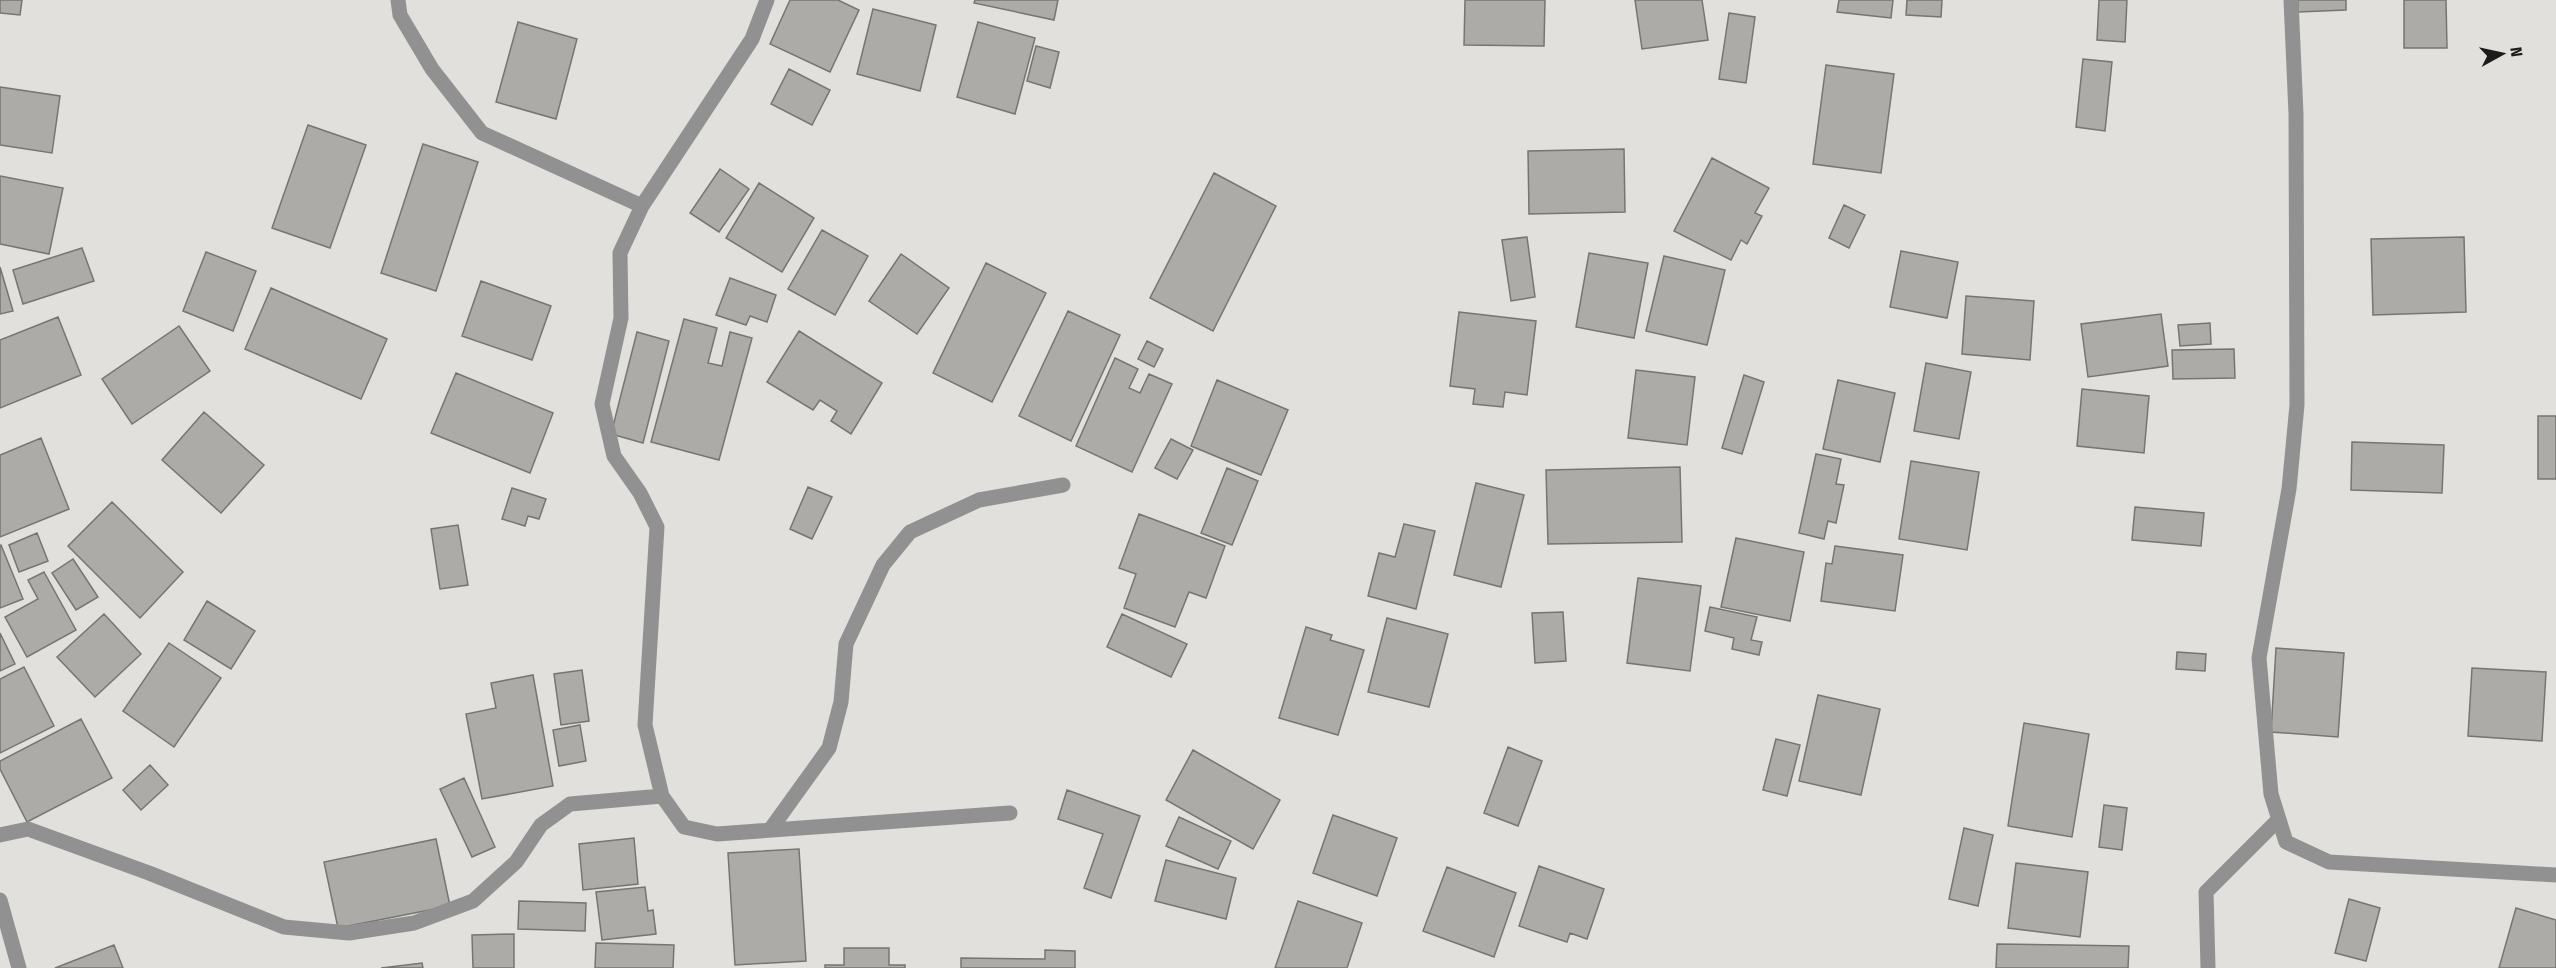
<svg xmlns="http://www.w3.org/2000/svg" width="2556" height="968" viewBox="0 0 2556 968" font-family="'Fira Sans Condensed',sans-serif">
<rect width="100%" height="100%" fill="#e2e0dd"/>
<path fill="#adaba8" stroke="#777572" stroke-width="1.5" d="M0,0H22L20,15L0,13Z
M790,0H838L859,10L830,72L770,44Z
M975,0H1058L1054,20L974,3Z
M1465,0H1545L1544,46L1464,45Z
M1635,0H1702L1708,40L1642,49Z
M1839,0H1893L1891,18L1837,12Z
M1907,0H1942L1941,17L1906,15Z
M2099,0H2127L2125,42L2097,40Z
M2298,0H2346V10L2298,12Z
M2404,0H2446L2447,48H2404Z
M873,9L936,25L920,91L857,74Z
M1729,13L1755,17L1746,83L1719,79Z
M518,22L577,39L556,119L496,102Z
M978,22L1035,38L1015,114L957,97Z
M1036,46L1059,52L1050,88L1027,81Z
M2083,59L2112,62L2105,131L2076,127Z
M1826,65L1894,74L1881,173L1813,164Z
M789,69L830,90L812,125L771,104Z
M0,87L60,96L52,153L0,145Z
M308,125L366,145L330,248L272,228Z
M423,144L478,162L436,291L381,273Z
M1624,149L1625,212L1529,214L1528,151Z
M1712,158L1769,188L1755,213L1762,216L1747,244L1741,240L1731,260L1674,231Z
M720,169L749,189L719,232L690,213Z
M1214,173L1276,206L1213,331L1150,298Z
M0,176L63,188L49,254L0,244Z
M759,183L814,218L782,272L726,238Z
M1844,205L1865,215L1849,248L1829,238Z
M822,230L868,256L835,315L788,289Z
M1527,237L1535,297L1511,301L1502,240Z
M2464,237L2466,312L2373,315L2371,239Z
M82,248L94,281L23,304L13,270Z
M1901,251L1958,262L1947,318L1890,307Z
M206,252L256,271L233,331L183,311Z
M1589,253L1648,263L1634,338L1576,327Z
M901,254L949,288L917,334L869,301Z
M1664,256L1725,270L1707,345L1646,331Z
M986,263L1046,293L992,402L933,373Z
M0,267L13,311L0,314Z
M730,278L776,295L767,322L750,316L746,325L716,315Z
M481,281L551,306L532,360L462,336Z
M271,288L387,339L361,399L245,349Z
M1966,296L2034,301L2030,360L1962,354Z
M1068,311L1120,335L1071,441L1019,416Z
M1459,312L1536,321L1527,395L1505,392L1503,407L1473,404L1475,389L1450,386Z
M2161,314L2168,366L2088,377L2081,324Z
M58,317L81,375L0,408V340Z
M684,319L717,328L708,363L722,366L730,332L752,338L719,460L651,442Z
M2210,323L2211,344L2180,346L2178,325Z
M179,326L210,371L132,424L102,379Z
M799,331L882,383L851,434L831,421L837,411L820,400L813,410L767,382Z
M637,332L669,341L643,443L611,434Z
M1147,341L1163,349L1154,367L1138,359Z
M2234,349L2235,378L2173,379L2172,350Z
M1115,358L1138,369L1129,388L1140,393L1149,374L1172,384L1132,472L1076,446Z
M1926,363L1971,372L1959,439L1914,431Z
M1636,370L1695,377L1687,445L1628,438Z
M456,373L553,413L530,473L431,433Z
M1744,375L1764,382L1742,454L1722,448Z
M1217,380L1288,410L1261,475L1191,446Z
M1838,380L1895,393L1880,462L1823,449Z
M2082,389L2149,396L2144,453L2077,446Z
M204,412L264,465L221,513L162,460Z
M2538,416H2556V479H2538Z
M41,438L69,509L0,537V455Z
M1171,439L1193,450L1177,479L1155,468Z
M2352,442L2444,445L2442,493L2351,490Z
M1816,454L1841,459L1836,484L1844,485L1836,523L1828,521L1824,539L1799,533Z
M1911,461L1979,472L1967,550L1899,539Z
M1680,467L1682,542L1548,544L1546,470Z
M1227,468L1258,481L1232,545L1201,533Z
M1476,483L1524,495L1501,587L1454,575Z
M808,487L832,497L812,539L790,529Z
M512,488L546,499L539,519L528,516L525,526L502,519Z
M112,502L183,572L140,618L68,546Z
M2135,507L2204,513L2201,546L2132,540Z
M1139,514L1225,546L1206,598L1189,592L1175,627L1124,608L1136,574L1119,568Z
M1404,524L1435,531L1416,609L1368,596L1379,553L1395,557Z
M458,525L468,585L440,589L431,529Z
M37,533L48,561L19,572L9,545Z
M1736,538L1804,552L1790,621L1721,607Z
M1,545L23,599L0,608V546Z
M1835,546L1903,555L1895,611L1821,601L1826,563L1832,564Z
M73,559L98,597L76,610L52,573Z
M44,572L76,630L27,657L5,617L38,599L28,580Z
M1638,578L1701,586L1690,671L1627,663Z
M207,601L255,631L231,669L184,640Z
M1710,607L1757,617L1751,640L1762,642L1759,655L1732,649L1734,638L1705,631Z
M1563,612L1566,661L1535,663L1532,613Z
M104,614L141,654L95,697L57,657Z
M1122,614L1187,644L1171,677L1107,647Z
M1387,618L1448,634L1429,707L1368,692Z
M1306,627L1332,635L1330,640L1364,650L1338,735L1279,718Z
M0,633L15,664L0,671Z
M169,643L221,678L174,747L123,711Z
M2276,648L2344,653L2338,737L2271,732Z
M2177,652L2206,654L2205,671L2176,669Z
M24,667L54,726L0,753V679Z
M2472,668L2546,672L2542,741L2468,736Z
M582,670L589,721L561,725L554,674Z
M533,675L553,786L482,799L466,714L496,708L491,683Z
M1818,695L1880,709L1861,795L1799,781Z
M81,719L112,778L27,822L0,769V761Z
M2024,723L2089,734L2072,837L2008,826Z
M580,725L586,761L559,766L553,730Z
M1776,739L1800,745L1787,796L1763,790Z
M1508,747L1542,761L1518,826L1484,813Z
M1193,750L1280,800L1253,849L1166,800Z
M150,765L168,785L141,810L123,790Z
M464,778L495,847L472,857L440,789Z
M1067,790L1140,816L1111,898L1084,888L1103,834L1058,819Z
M2104,805L2127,808L2122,850L2099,847Z
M1333,815L1397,838L1377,896L1313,873Z
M1179,817L1231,841L1218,869L1166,846Z
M1964,828L1993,835L1978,906L1949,899Z
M634,838L638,884L583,890L579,844Z
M436,839L450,906L338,928L324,862Z
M799,849L806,961L735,965L728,853Z
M1166,860L1236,878L1226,919L1155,901Z
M2016,863L2088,872L2080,937L2008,928Z
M1539,866L1604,889L1587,939L1570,933L1567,942L1519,926Z
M1447,867L1516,893L1494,957L1423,931Z
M645,887L648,911L653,910L656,934L602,940L596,892Z
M2349,899L2380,908L2366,961L2335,953Z
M519,901L586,903L585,931L518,929Z
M1298,901L1362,923L1347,968H1275Z
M2516,908L2556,920V968H2499Z
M514,934V968H473L472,935Z
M596,943L674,945L673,968H595Z
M1997,944L2129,946L2128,968H1996Z
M114,945L123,968H55Z
M844,948H889V965H905V968H825V965H844Z
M1045,950L1075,951V968H961V958L1045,959Z
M422,963L423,968H381Z"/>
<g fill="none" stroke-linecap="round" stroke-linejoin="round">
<path stroke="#929192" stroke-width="15" d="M398,0L400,15L432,69L482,133L642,206L620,253L621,318L602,404L614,456L640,493L657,527L645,725L662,796L684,827L717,834L1010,813
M2291,0L2296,114L2297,405L2289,489L2259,658L2271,794L2286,842L2329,862L2556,875
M642,206L752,39L767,0
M770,830L829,748L841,702L846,644L883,565L910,532L979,500L1063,485
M0,835L28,829L149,873L284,927L349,933L414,923L473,901L516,862L541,825L570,804L662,796
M0,900L19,968
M2208,968L2206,892L2279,819"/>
</g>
<g transform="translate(2502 54) rotate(82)" stroke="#e2e0dd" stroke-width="4.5" paint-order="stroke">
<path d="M0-4.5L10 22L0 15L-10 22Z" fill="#1c1b1a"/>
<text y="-9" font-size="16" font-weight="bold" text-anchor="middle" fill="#1c1b1a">N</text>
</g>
</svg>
